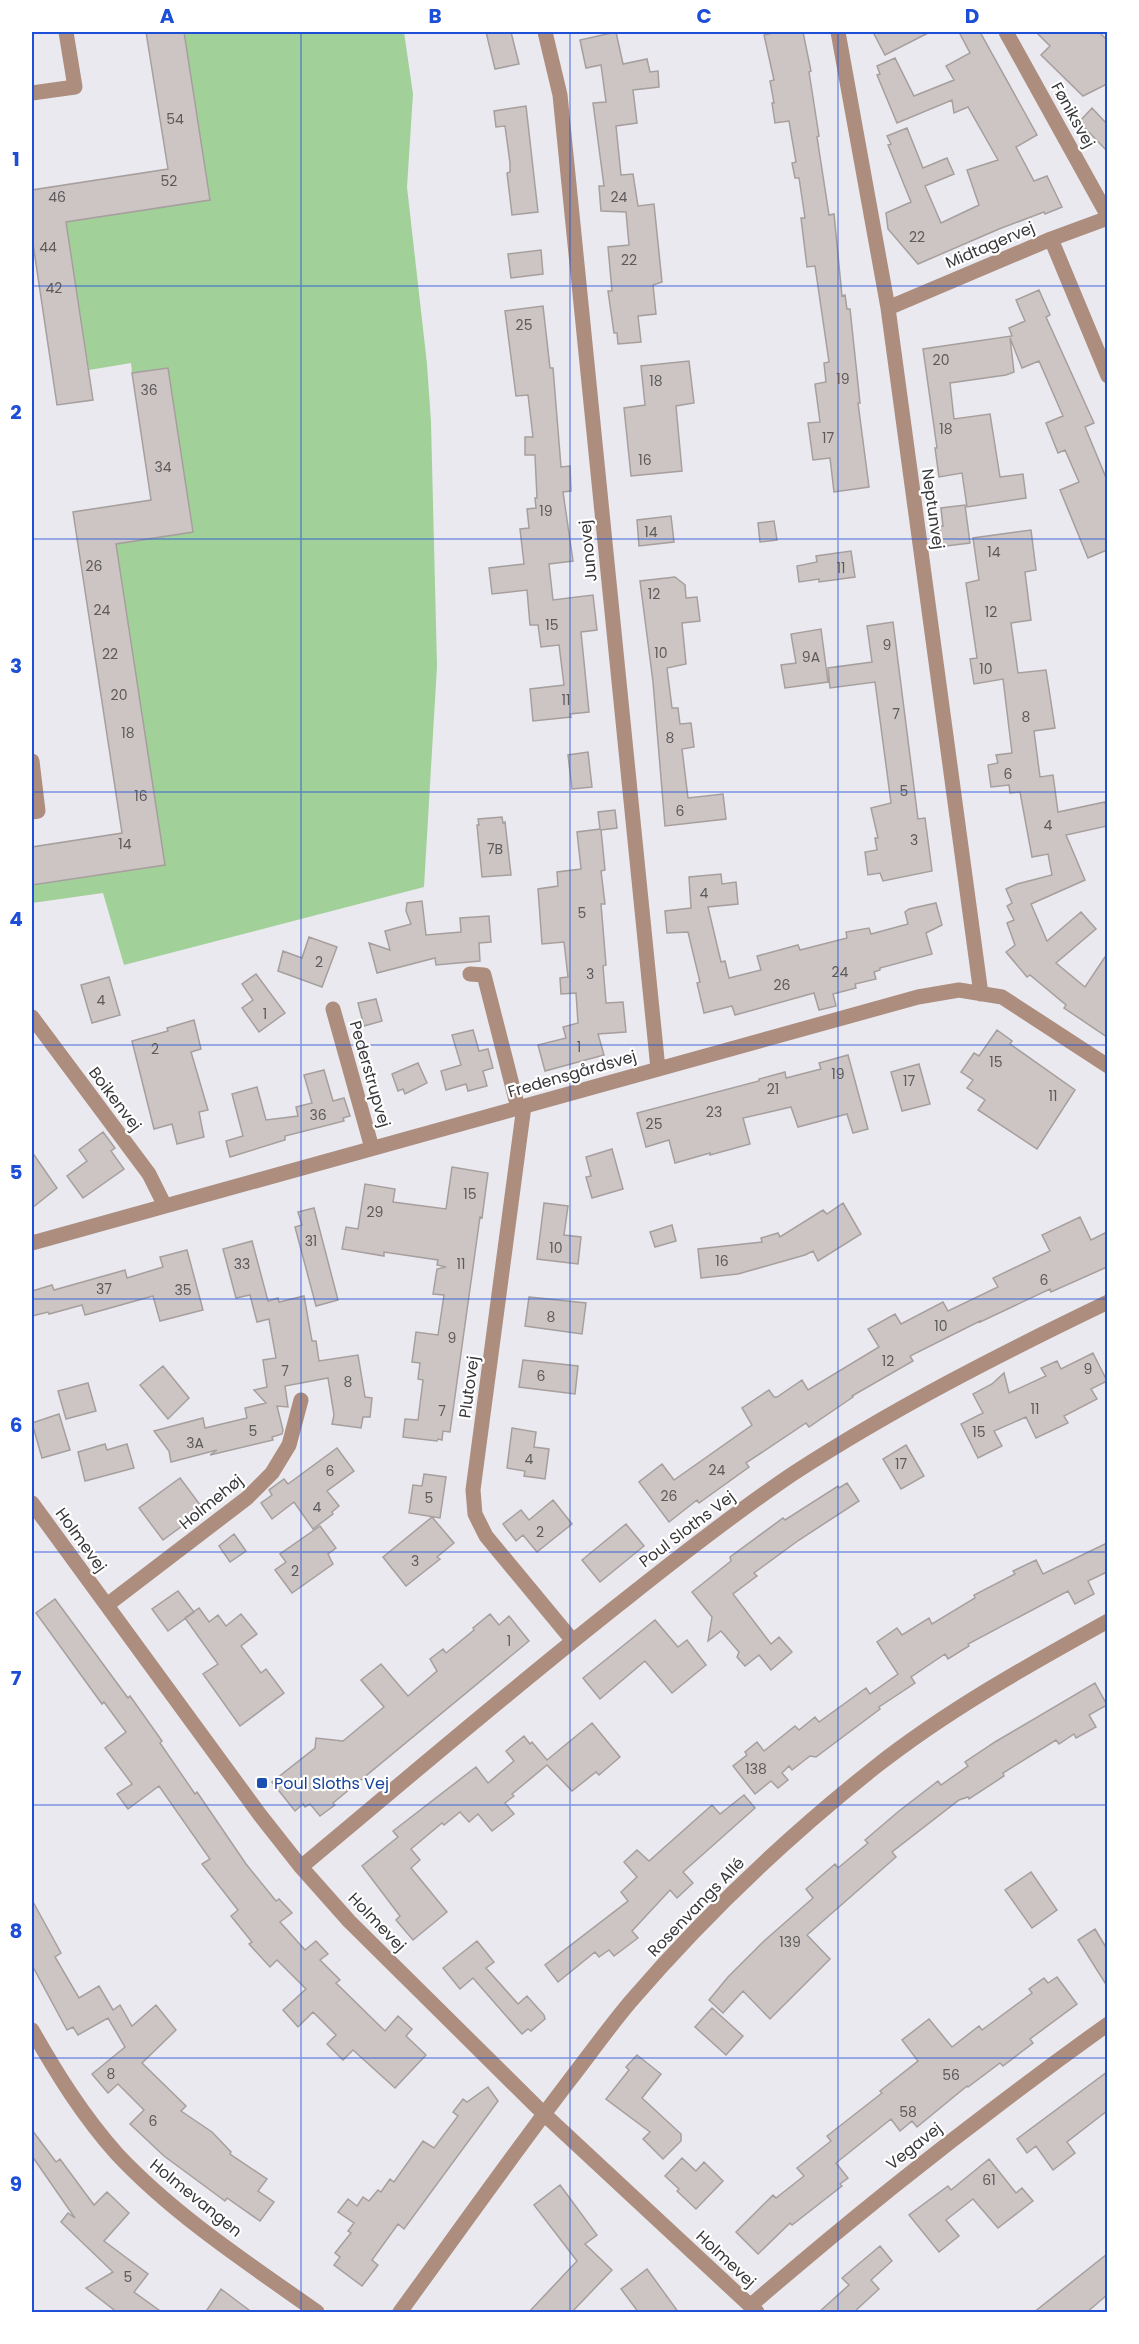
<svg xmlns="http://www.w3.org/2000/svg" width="1139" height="2344" viewBox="0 0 1139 2344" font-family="Poppins,sans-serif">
<rect width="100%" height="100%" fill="#eae9f0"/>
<path fill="#a2d099" d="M184,32H404L413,94L407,187L427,364L431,422L437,666L424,887L124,965L103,893L32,903V885L164,864L116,544L193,532L168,368L132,373L131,363L89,370L66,222L210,200Z"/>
<path fill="#ccc5c3" stroke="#a69f9d" stroke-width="1.5" d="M146,32H184L210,200L66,222L93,400L57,405L32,237V190L168,169Z
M486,32H511L519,64L495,69Z
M616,32L623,64L647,59L650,72L658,71L659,87L633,90L637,123L616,126L621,175L633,174L638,206L654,204L662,282L653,285L656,314L638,316L641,342L618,344L617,333H614L608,291H612L608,247L629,245L626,212L601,211L599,186H604L593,103L606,102L601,65L586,68L580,40Z
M777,32H803L811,71L809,72L819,136L817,137L829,215L834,214L842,296L845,295L847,309H850L860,403H858L869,487L834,492L830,458L813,460L808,423L820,422L815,384L826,382L824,363L829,362L815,266L807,267L801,218H805L799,178H795L792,163L796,162L789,121L775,123L772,103H774L770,81L774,80L764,35Z
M873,32H930L885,55Z
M959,32H980L1037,135L1016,147L1034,181L1047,176L1062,207L1045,214L1044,212L999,229L918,264L888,229L886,213L911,202L888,145L891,144L887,136L907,128L923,168L947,158L954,174L925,186L941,223L979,205L967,170L998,160L968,107L954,113L952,100L897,123L877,75L880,74L877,66L895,58L914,96L954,80L946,66L970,53Z
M1036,32H1099L1107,40V84L1083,96L1041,55L1050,46Z
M526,106L538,212L512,215L507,173L510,172V163L505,126L496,127L494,111Z
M1092,108L1107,124V151L1079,122Z
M541,250L543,274L511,278L508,254Z
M1039,290L1050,315L1046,317L1094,423L1085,427L1107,480V550L1088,558L1060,490L1079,482L1065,450L1058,453L1046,423L1063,416L1039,361L1022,368L1010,338L1014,372L1006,375L950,383L954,419L990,414L1000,477L1023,474L1026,498L967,507L962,473L939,477L935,448H937L923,349L1012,336L1009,328L1025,321L1016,300Z
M543,306L550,368H553L561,467L570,466L571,491L563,492L573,561L549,564L553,600L593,595L597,630L581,632L589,712L570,714L571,717L533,721L530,689L564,685L559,645L541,647L538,625H530L527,590L492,594L489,568L524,564L520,529L529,528L527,509L536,508L535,498H537L535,455H525V437H533L528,395L516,396L505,311Z
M689,361L694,403L676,406L682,471L631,476L624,408L645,405L641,366Z
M168,368L193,532L116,544L165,865L32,885V847L122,833L73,512L151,500L132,373Z
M965,505L970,543L938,547L936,527L943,526L941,508Z
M671,516L674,542L639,546L637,520Z
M774,521L777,540L760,542L758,523Z
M1031,530L1036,570L1025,572L1031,620L1011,623L1018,673L1046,670L1055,728L1034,731L1040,777L1053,775L1058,812L1105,802L1107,811V826L1066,835L1085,880L1031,904L1047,941L1081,912L1096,929L1056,963L1085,987L1107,954V1037L1064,1008L1066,1005L1030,975L1027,977L1006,952L1015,945L1007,923L1014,920L1007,906L1012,903L1006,889L1017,884L1052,875L1048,854L1032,857L1020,792L1010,793L1009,785L991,787L988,765L998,763L996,755L1012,753L1003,679L974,684L970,659L977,658L966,583L979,580L973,538Z
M851,551L855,577L819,582V579L799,582L797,566L817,562L816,556Z
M675,577L685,585L686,598L697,597L700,621L682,623L686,664L667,668L672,708H678L680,724L691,723L694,747L682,749L688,798L723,794L726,819L665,826L653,682L640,581Z
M893,622L918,819L925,818L932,871L883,881L880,873L868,875L865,852L877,850L875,838H878L871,808L891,803L875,682L830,688L828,668L872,662L867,626Z
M821,629L828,682L785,688L781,665L796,663L791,634Z
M588,752L592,787L572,789L568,755Z
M615,810L617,828L601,830L605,870L601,871L605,904H601L606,965L603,966L606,1003L623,1002L626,1032L598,1034L604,1055L545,1071L538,1045L566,1038L563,1027L578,1023L576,993L561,994L560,978L568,977L564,942L542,944L538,889L558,886L557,872L581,869L577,832L600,829L598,812Z
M502,817L503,823L505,822L511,875L482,877L477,825H479L478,819Z
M721,874L722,884L736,882L738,904L708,907L721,962L725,961L729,978L761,970L757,956L798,945L800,950L847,938L846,932L869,928L871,934L908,924L905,912L909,909L936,903L942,925L926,933L932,954L880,968V970L874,972L876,979L855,984L856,988L833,994L836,1006L819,1010L814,993L735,1015L732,1006L704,1013L697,983L700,982L688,932L667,933L665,911L691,908L689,877Z
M422,901L426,935L461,932L460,918L489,916L491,942L479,943L480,961L436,965L435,958L377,973L369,943L390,950L385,931L411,924L406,911L407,903Z
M309,937L337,947L322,987L278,971L283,951L302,958Z
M256,974L285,1013L259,1032L242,1008L253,1000L242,984Z
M109,977L120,1015L92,1023L81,985Z
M376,999L382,1021L364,1026L358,1003Z
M194,1020L201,1049L191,1052L208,1110L199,1112L204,1137L177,1144L172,1124L154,1129L132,1041L168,1031L167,1028Z
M473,1030L479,1051L488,1049L493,1068L483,1071L487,1086L468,1091L466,1084L446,1090L441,1071L461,1065L452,1035Z
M997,1030L1012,1041L1010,1044L1075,1090L1037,1149L978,1110L985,1100L967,1088L973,1080L961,1072L974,1053L979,1056Z
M848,1055L868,1129L853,1133L847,1114L798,1127L791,1107L743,1118L750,1144L710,1155V1153L675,1163L669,1140L646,1147L637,1113L759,1081V1079L785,1072L786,1078L821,1069L819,1063Z
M418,1063L427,1083L405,1094L403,1089L398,1091L392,1074Z
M919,1064L930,1104L902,1111L891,1072Z
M324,1070L333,1101L344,1098L350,1116L343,1118L344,1121L285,1136V1140L230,1157L226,1141L243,1136L232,1094L257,1087L266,1120L298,1116L296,1107L312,1103L304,1075Z
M103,1132L115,1148L111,1151L124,1169L83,1198L67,1176L87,1161L79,1150Z
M612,1149L623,1189L592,1198L586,1177L591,1176L586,1157Z
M32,1152L57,1188L32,1208Z
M452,1167L488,1173L482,1218L480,1217L450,1432L443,1431L442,1440L438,1439L437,1441L403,1437L405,1419L418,1420L423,1380L418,1379L420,1363L412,1362L416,1332L438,1335L444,1295L433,1294L437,1269L446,1267L437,1265L438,1260L384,1252V1256L342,1249L346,1227L358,1229L365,1184L395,1189L393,1202L446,1209Z
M544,1203L568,1206L564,1235L581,1237L578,1264L537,1259Z
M843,1203L861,1234L818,1261L813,1251L805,1255L738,1274L701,1278L698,1249L762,1242L761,1238L778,1233L780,1237L823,1210L827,1214Z
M314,1208L338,1300L316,1306L295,1227L302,1225L298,1212Z
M1080,1217L1091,1240L1107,1232V1267L1051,1292L1050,1289L980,1322V1321L910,1356L913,1361L852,1396L853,1397L809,1427L806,1423L746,1463L749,1467L699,1503L697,1500L669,1522L639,1482L662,1464L674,1480L752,1425L742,1408L769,1390L774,1397H777L802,1380L808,1390L879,1347L868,1329L895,1314L901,1324L943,1302L948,1311L998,1287L993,1278L1050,1251L1042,1235Z
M672,1225L676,1241L655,1247L650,1232Z
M252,1241L268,1301L278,1298L279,1302L304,1296L312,1341H316L319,1361L358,1355L365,1397L372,1398L370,1417H363L361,1428L332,1424L334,1415L328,1378L285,1386L288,1407L277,1406L283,1430L282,1434L272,1437L273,1440L210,1455L217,1450L171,1462L169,1451L154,1431L203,1418L205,1428L247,1418L245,1408L266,1403L254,1390L267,1387L263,1360L276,1358L269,1319L257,1322L250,1295L236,1298L223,1249Z
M187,1250L203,1310L160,1321L153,1296L85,1315L82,1305L49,1314L48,1312L32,1316V1291L52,1285L54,1290L125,1270L127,1278L163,1267L160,1257Z
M529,1297L586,1303L582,1334L525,1326Z
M1093,1353L1107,1381L1091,1389L1097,1399L1064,1416L1068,1423L1036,1438L1026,1417L994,1431L1002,1446L978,1458L961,1424L983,1413L973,1394L992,1384L1004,1373L1009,1393L1046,1376L1041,1368L1057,1361L1061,1369Z
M523,1360L578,1366L575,1394L519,1387Z
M163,1366L189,1398L168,1419L140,1385Z
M88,1383L96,1411L66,1419L58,1391Z
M59,1414L70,1450L42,1458L32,1423Z
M512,1428L536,1432L534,1447L549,1449L545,1479L524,1476L525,1471L507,1468Z
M105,1444L107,1450L127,1444L134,1468L85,1481L78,1452Z
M906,1445L924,1476L901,1489L883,1459Z
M337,1448L354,1471L327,1491L339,1506L332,1512L333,1514L313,1529L294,1502L272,1519L261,1503L272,1495L269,1490L284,1479L288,1484Z
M424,1474L446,1477L440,1518L409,1513L413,1485L422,1486Z
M180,1478L204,1510L163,1540L139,1508Z
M847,1483L859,1501L799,1540L754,1573L757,1576L733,1594L771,1644L779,1637L792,1652L771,1670L759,1655L745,1666L737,1657L739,1652L721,1631L708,1641L712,1617L692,1592L731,1561L730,1557L783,1518L785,1520L838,1486L839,1488Z
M553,1500L572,1524L537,1552L523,1535L516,1541L503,1524L521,1510L529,1520Z
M432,1517L454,1543L437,1557L440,1559L406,1586L383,1557Z
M626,1524L644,1546L600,1582L582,1560Z
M320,1526L336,1548L328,1554L333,1564L292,1593L275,1570L286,1562L280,1554Z
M234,1534L246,1551L230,1562L219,1546Z
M1107,1543V1572L1088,1581L1094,1594L1075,1604L1068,1591L968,1644L969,1646L948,1659L945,1654L911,1677L915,1683L879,1707L880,1709L816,1757L810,1756L792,1770L789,1766L782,1773L788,1780L778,1788L771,1781L755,1794L733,1766L747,1755L745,1752L757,1742L764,1751L795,1726L799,1730L815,1717L819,1722L866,1688L870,1694L898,1674L877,1642L897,1628L902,1635L929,1618L932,1624L975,1598L974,1595L1015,1574L1013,1571L1036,1560L1043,1574Z
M178,1591L194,1612L168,1631L152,1609Z
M55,1599L128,1698L130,1696L162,1741L160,1743L195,1794L197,1792L246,1864L276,1901L279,1899L292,1913L280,1922L305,1950L316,1941L328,1954L320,1960L340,1980L336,1983L385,2031L398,2016L412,2029L406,2036L426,2055L395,2088L353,2050L343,2060L327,2044L336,2035L313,2012L298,2027L283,2010L306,1989L277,1960L270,1967L249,1944L252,1942L231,1916L238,1910L202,1864L210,1859L159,1786L128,1809L117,1794L132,1784L105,1748L126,1732L104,1702L102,1704L36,1613Z
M199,1608L209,1622L218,1615L226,1626L241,1614L257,1634L241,1646L261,1673L266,1669L284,1693L240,1726L203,1674L218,1664L185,1618Z
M490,1614L499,1625L509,1616L529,1641L333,1803L335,1805L320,1816L310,1804L305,1807L303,1804L295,1811L272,1782L315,1748L316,1738L343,1741L384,1707L361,1680L381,1664L408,1696L437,1671L430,1659L443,1649L446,1653L474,1630L473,1628Z
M655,1620L678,1647L687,1640L706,1665L672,1693L645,1661L600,1699L583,1678Z
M1095,1683L1107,1705L1089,1715L1096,1727L1076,1738L1074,1734L1059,1744L1056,1740L1003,1773L1004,1776L969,1799L968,1797L959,1800L892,1852L896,1857L807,1935L830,1959L770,2019L743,1991L723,2013L709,2000L728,1977L764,1941L813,1898L806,1889L835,1864L838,1868L868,1843L865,1840L899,1811L938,1781L941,1785L968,1766L965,1762L995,1742Z
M592,1723L620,1757L599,1775L596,1772L572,1791L547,1765L512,1794L514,1796L505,1803L514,1814L492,1831L478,1814L469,1822L460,1812L444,1825L442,1823L411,1849L420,1860L411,1868L447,1912L413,1940L396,1920L400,1916L362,1866L398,1837L393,1831L476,1767L488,1783L514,1761L506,1751L524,1736L530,1744L532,1742L547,1760Z
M744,1795L755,1808L683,1872L693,1883L677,1898L670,1890L632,1931L638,1938L614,1956L609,1950L599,1957L595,1952L558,1982L545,1965L628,1901L621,1892L637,1877L624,1862L637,1850L649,1861L712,1805L720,1814Z
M1031,1872L1057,1910L1032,1928L1005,1890Z
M32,1900L61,1953L55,1957L79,1998L99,1986L113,2010L120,2005L132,2026L156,2005L176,2030L142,2063L186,2106L181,2111L212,2132L231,2152L230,2154L267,2179L258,2191L274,2202L260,2221L227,2198L225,2201L164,2156L130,2124L144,2110L118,2084L108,2093L92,2074L125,2047L108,2018L78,2035L73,2027L67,2030L32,1965Z
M1095,1929L1107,1949V1986L1078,1940Z
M477,1941L494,1962L486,1968L518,2004L527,1996L544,2015L545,2019L531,2031L528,2029L522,2034L473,1978L460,1989L443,1968Z
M1057,1977L1077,2004L1030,2039L1033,2043L1003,2066L1000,2063L968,2087L967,2086L917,2127L912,2121L900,2131L891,2119L836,2163L848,2178L840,2184L842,2186L792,2225L790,2223L758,2254L736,2232L773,2195L776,2198L804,2176L797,2168L831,2141L827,2136L882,2093L880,2091L918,2061L902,2040L929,2019L952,2047L979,2026L982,2030L1032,1993L1029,1989L1044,1978L1048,1983Z
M712,2008L743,2036L726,2055L695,2027Z
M637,2055L661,2074L642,2098L681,2134V2141L663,2159L643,2139L650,2132L606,2099L629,2070L626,2067Z
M1107,2072V2111L1067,2142L1075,2153L1053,2170L1036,2146L1027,2153L1017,2139Z
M488,2087L498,2101L404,2229L398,2224L372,2260L378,2265L362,2286L334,2265L340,2257L335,2253L351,2233L348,2231L354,2223L338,2212L348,2199L357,2206L363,2197L369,2201L378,2190L381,2192L390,2179L394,2182L423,2141L434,2148L458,2116L453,2112L463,2099L467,2102Z
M32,2130L56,2162L60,2159L94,2205L107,2192L129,2213L104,2241L148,2274L134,2292L163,2313H118L86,2288L113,2272L61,2222L68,2213L75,2218L32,2156Z
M682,2158L696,2171L704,2162L723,2181L696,2209L677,2191L679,2189L665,2176Z
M989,2159L1016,2193L1022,2188L1033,2201L998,2228L973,2199L946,2220L959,2236L939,2252L909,2215L948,2186L951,2190Z
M560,2185L597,2235L585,2244L612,2270L571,2313H528L577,2261L534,2205Z
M880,2246L892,2261L871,2280L879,2289L853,2313H818L849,2285L842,2278Z
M1107,2254V2295L1086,2313H1033Z
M647,2269L679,2313H639L621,2289Z
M221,2289L253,2313H205Z"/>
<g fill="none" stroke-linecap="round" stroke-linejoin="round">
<path stroke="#ac8d7e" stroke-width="15" d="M545,32L560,95L658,1069
M838,32L888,308L981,994
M1006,32L1108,216
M32,93L75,87L66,32
M1051,239L1108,376
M888,308L1051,239L1108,218
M32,761L38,811L32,812
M470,974L484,975L518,1108
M333,1009L372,1148
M32,1017L149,1174L165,1206
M524,1106L473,1490L475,1514L486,1536L573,1641
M32,1243L918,997L959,990L1002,997L1108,1066
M32,1503L260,1815L301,1867L349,1921L544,2114L757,2312
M107,1605L247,1498L272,1473L289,1445L301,1400
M301,1867C409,1777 516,1685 627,1598C681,1555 736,1512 794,1473C894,1408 1000,1354 1108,1302
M32,2030C57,2074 83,2116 117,2154C174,2215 249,2264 317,2312
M750,2306C865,2206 984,2113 1108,2024
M400,2312C456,2235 511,2157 569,2081C590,2054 609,2027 631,2001C704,1916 786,1838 874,1768C946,1711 1027,1666 1108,1621"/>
</g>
<path fill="none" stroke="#1d4ed8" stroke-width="1.5" stroke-opacity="0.55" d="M301,32V2312M570,32V2312M838,32V2312M32,286H1108M32,539H1108M32,792H1108M32,1045H1108M32,1299H1108M32,1552H1108M32,1805H1108M32,2058H1108"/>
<rect fill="#1a4fb4" stroke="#fff" stroke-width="2" x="256" y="1777" width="12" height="12" rx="3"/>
<g text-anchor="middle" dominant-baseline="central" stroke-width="4.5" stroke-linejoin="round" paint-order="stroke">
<g font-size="14" fill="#5d5a5c">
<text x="175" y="119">54</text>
<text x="169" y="181">52</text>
<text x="57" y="197">46</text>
<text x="619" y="197">24</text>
<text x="917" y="237">22</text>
<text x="48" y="247">44</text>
<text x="629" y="260">22</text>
<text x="54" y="288">42</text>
<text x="524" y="325">25</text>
<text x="941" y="360">20</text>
<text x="843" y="379">19</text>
<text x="656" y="381">18</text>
<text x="149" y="390">36</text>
<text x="946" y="429">18</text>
<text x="828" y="438">17</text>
<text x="645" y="460">16</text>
<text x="163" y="467">34</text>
<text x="546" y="511">19</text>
<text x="651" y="532">14</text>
<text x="994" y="552">14</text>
<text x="94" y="566">26</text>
<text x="841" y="568">11</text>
<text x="654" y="594">12</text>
<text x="102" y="610">24</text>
<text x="991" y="612">12</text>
<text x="552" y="625">15</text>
<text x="887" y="645">9</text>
<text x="661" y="653">10</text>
<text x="110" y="654">22</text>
<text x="811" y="657">9A</text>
<text x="986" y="669">10</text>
<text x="119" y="695">20</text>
<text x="566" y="700">11</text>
<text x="896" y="714">7</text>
<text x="1026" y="717">8</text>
<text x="128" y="733">18</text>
<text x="670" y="738">8</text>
<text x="1008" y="774">6</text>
<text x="904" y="791">5</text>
<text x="141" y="796">16</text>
<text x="680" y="811">6</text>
<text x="1048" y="825">4</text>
<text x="914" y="840">3</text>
<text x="125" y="844">14</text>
<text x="495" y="849">7B</text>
<text x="704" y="893">4</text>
<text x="582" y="913">5</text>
<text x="319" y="962">2</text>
<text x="840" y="972">24</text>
<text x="590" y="974">3</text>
<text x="782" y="985">26</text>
<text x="101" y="1000">4</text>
<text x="265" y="1014">1</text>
<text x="579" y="1047">1</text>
<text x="155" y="1049">2</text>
<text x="996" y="1062">15</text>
<text x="838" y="1074">19</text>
<text x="909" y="1081">17</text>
<text x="773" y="1089">21</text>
<text x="1053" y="1096">11</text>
<text x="714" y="1112">23</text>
<text x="318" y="1115">36</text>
<text x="654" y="1124">25</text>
<text x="470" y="1194">15</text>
<text x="375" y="1212">29</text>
<text x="311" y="1241">31</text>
<text x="556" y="1248">10</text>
<text x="722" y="1261">16</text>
<text x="242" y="1264">33</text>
<text x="461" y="1264">11</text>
<text x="1044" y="1280">6</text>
<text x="104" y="1289">37</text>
<text x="183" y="1290">35</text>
<text x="551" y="1317">8</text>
<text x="941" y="1326">10</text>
<text x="452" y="1338">9</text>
<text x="888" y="1361">12</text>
<text x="1088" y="1369">9</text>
<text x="285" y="1371">7</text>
<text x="541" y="1376">6</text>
<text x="348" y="1382">8</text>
<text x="1035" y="1409">11</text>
<text x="442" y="1411">7</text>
<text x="253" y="1431">5</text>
<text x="979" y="1432">15</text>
<text x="195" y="1443">3A</text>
<text x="529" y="1459">4</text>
<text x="901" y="1464">17</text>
<text x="717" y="1470">24</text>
<text x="330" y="1471">6</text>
<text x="669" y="1496">26</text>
<text x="429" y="1498">5</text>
<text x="317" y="1507">4</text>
<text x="540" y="1532">2</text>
<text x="415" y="1561">3</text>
<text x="295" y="1571">2</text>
<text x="509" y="1641">1</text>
<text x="756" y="1769">138</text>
<text x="790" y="1942">139</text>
<text x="111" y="2074">8</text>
<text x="951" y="2075">56</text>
<text x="908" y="2112">58</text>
<text x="153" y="2121">6</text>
<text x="989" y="2180">61</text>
<text x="128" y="2277">5</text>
</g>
<g font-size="16" fill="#38373a" stroke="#fff">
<text transform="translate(1073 115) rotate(61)">Føniksvej</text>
<text transform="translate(990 245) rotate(-23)">Midtagervej</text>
<text transform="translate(933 509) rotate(82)">Neptunvej</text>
<text transform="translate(588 551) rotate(-96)">Junovej</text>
<text transform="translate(370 1074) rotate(74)">Pederstrupvej</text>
<text transform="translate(572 1074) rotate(-16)">Fredensgårdsvej</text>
<text transform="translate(115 1099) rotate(53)">Boikenvej</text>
<text transform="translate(469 1387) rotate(-82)">Plutovej</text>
<text transform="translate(211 1502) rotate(-39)">Holmehøj</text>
<text transform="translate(687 1529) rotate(-37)">Poul Sloths Vej</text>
<text transform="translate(81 1540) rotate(54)">Holmevej</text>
<text transform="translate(696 1907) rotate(-46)">Rosenvangs Allé</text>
<text transform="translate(377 1922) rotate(46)">Holmevej</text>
<text transform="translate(914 2146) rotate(-38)">Vegavej</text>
<text transform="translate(196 2198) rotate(39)">Holmevangen</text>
<text transform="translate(726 2259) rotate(43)">Holmevej</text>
</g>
<g font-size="16" fill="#164399" stroke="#fff" text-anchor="start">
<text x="274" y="1783">Poul Sloths Vej</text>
</g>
</g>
<rect width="1139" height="2344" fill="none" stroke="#ffffff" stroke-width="66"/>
<rect x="33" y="33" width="1073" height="2278" fill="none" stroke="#1d4ed8" stroke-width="2"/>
<g font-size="20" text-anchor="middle" font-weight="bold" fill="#1d4ed8">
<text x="167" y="23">A</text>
<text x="435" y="23">B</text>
<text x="704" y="23">C</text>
<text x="972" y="23">D</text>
<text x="16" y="166">1</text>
<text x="16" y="419">2</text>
<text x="16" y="673">3</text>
<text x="16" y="926">4</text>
<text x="16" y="1179">5</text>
<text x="16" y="1432">6</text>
<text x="16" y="1685">7</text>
<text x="16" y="1938">8</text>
<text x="16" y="2191">9</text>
</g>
</svg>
